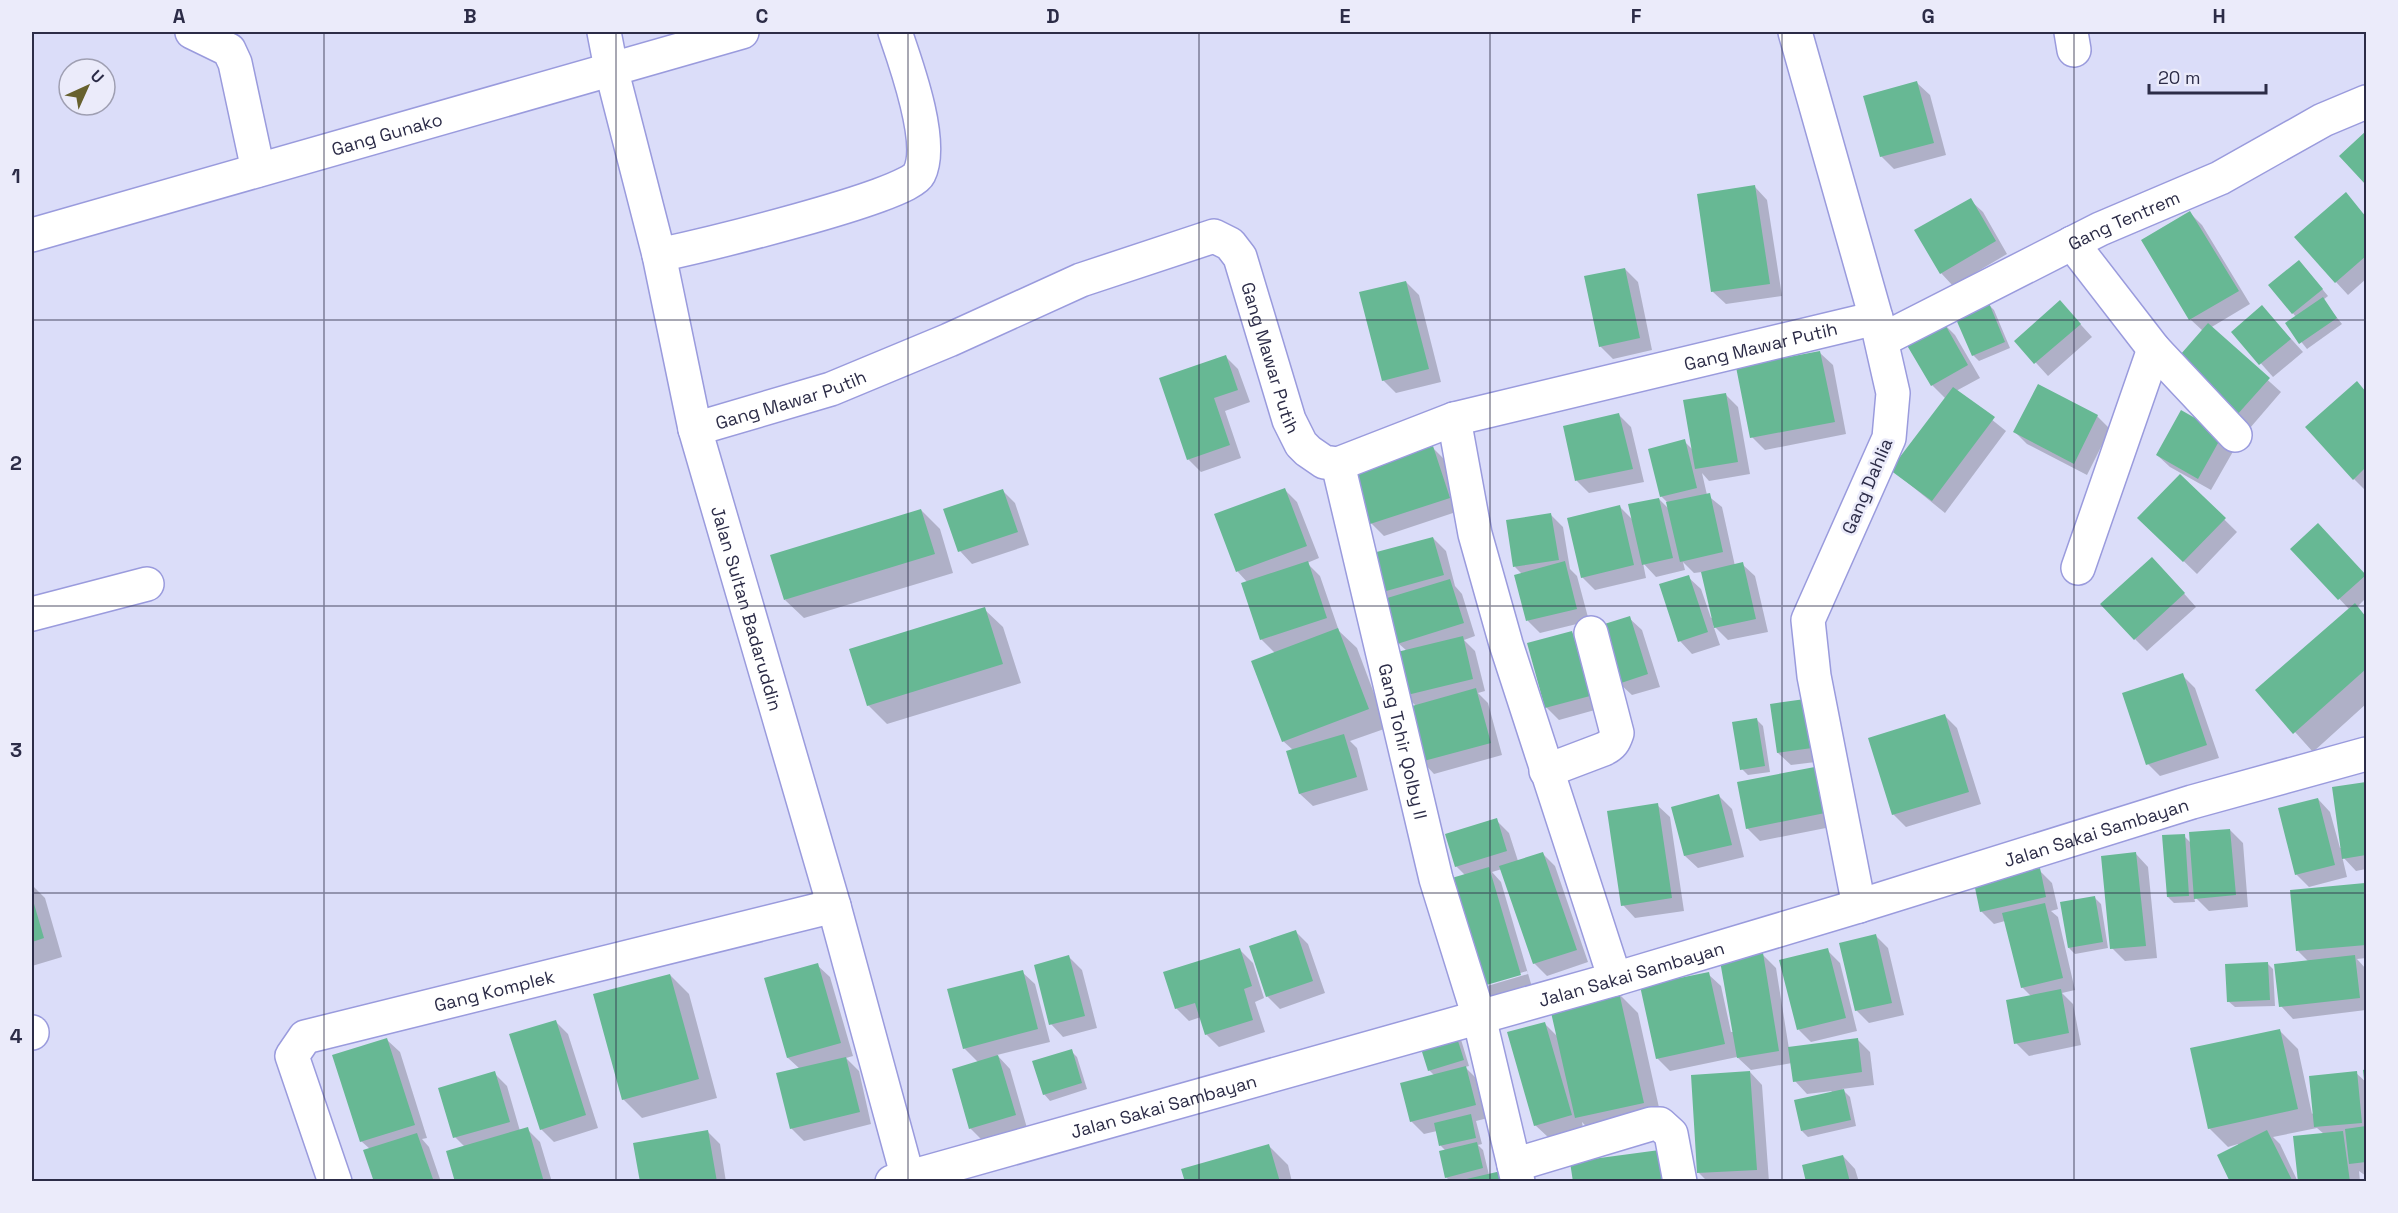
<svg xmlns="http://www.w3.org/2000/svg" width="2398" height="1213" viewBox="0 0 2398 1213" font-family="'Space Grotesk',sans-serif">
<rect width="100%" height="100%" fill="#dbddf9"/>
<path fill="#0003" fill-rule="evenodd" d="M1917,83L1930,95L1946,155L1894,169L1881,156Z
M2366,133V183L2342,156Z
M1755,187L1767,200L1782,296L1726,304L1713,292Z
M2346,194L2366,217V279L2348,295L2336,282Z
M1970,200L1983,212L2007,254L1953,286L1941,273Z
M2189,212L2202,225L2250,304L2210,328L2281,392L2250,428L2189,375L2203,331L2190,319Z
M2305,268L2328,296L2323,300L2342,324L2307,349L2287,324L2296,317L2270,285Z
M1625,269L1638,282L1652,350L1613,359L1600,346Z
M1406,282L1419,295L1441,382L1396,393L1383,380Z
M1988,304L1994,310L2010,348L1979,361L1973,355Z
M2262,307L2303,352L2273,377L2233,332Z
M2072,315L2092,337L2048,376L2016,341Z
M1943,323L1955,335L1980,378L1956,391L2006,431L1945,513L1892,470L1946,399L1932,385Z
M1820,353L1833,365L1846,434L1765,450L1752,437Z
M1226,357L1238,369L1250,402L1225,411L1241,458L1201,472L1188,459Z
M2357,383L2366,393V491L2354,479Z
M2039,386L2097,416L2110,429L2087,475L2027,444L2015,432Z
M1726,395L1738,407L1750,474L1709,481L1702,473L1707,495L1722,507L1735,566L1742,564L1755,576L1768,632L1728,640L1713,625L1720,645L1692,654L1680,641L1688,577L1701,589L1711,618L1713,617L1702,572L1694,573L1683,562L1685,570L1656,577L1643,563L1646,578L1595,590L1582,577L1620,507L1634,521L1659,499L1670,510L1668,503L1661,496L1684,441L1693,450Z
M1619,415L1631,427L1644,482L1589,493L1577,481L1564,427Z
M2222,435L2235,448L2211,490L2170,467L2157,455Z
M1432,447L1445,460L1462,510L1384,536L1371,523Z
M2180,476L2237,532L2197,574L2139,518Z
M1284,489L1297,502L1319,558L1307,563L1320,576L1339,631L1357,648L1387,728L1350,741L1357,748L1368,790L1313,806L1300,794L1293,750L1283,741L1275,653L1261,639L1248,583L1238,572L1216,515Z
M1002,490L1015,503L1029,545L972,564L960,551Z
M921,510L940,529L953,573L804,618L785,600Z
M1551,515L1563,527L1570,569L1577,576L1589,621L1540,633L1528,621L1522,574L1515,567Z
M1433,538L1446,551L1455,586L1462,594L1475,636L1464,640L1475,651L1485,691L1478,693L1488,703L1502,755L1434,774L1422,761L1417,707L1405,695L1407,651L1398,643L1381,592Z
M2331,538L2366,577V598L2357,607L2366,617V704L2313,752L2257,690L2349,609L2292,549Z
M2164,571L2196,607L2147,651L2135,639Z
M984,609L1003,627L1021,683L887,724L868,705Z
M1629,618L1642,630L1660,687L1632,695L1619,683Z
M1572,633L1585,645L1602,708L1559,720L1546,707Z
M2182,675L2195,688L2219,758L2160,776L2148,764Z
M1772,706L1824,761L1791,765L1778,753Z
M1945,716L1957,728L1981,804L1906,827L1893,814Z
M1757,720L1763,726L1770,772L1748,775L1742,769Z
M1832,780L1841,825L1760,841L1747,828Z
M2366,784V869L2356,871L2342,856L2347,877L2309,887L2296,874L2318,799L2330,812L2340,848H2342L2334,788Z
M1719,796L1732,809L1744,857L1698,868L1685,856Z
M1657,805L1670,817L1684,911L1635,918L1623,905Z
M1496,820L1509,833L1518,861L1542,853L1555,866L1588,962L1547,976L1534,963L1502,869L1492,872L1501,882L1532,987L1490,1000L1478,987L1466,876L1456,866ZM1527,971L1528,974L1484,987V984Z
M2230,830L2243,843L2248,907L2209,911L2194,896L2195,902L2174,903L2168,897L2184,836L2191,843Z
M2136,854L2148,867L2157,958L2125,961L2112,948Z
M2039,870L2052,883L2058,909L2051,911L2058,917L2075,990L2062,993L2073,1004L2081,1045L2029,1056L2016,1043L2032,997L2022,987L2005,921L1994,924L1981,911Z
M32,885L45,898L62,957L32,966Z
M2365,885L2366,958L2357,959L2366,969V1010L2293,1019L2281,1006L2309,962L2298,951Z
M2095,898L2101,904L2108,948L2075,954L2069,948Z
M1295,931L1308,944L1325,993L1280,1009L1267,996Z
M1876,936L1888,948L1904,1015L1869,1023L1856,1010Z
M1240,950L1253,963L1264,998L1255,1002L1265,1032L1219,1047L1206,1034L1201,1017L1189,1021L1176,1008Z
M1827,950L1840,963L1857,1031L1811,1042L1799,1030Z
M1763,955L1776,968L1789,1049L1857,1039L1870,1052L1874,1085L1842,1089L1850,1097L1856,1126L1808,1137L1802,1131L1832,1091L1807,1094L1795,1081L1792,1063L1751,1070L1737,1057L1670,1071L1657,1058L1708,974L1721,986L1731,1032H1734Z
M1069,957L1082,970L1097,1028L1063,1037L1051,1024Z
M2267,963L2273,969L2275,1006L2235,1007L2228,1001Z
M817,965L830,977L853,1056L846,1058L859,1071L871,1124L804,1141L791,1128L800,1069L788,1058L766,979Z
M1022,972L1035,984L1050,1042L997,1055L1010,1069L1027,1128L983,1141L970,1128L978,1062L964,1048Z
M670,975L689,994L717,1098L642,1118L623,1099Z
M1619,994L1638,1013L1662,1121L1595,1136L1582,1122L1583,1128L1548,1137L1535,1125L1544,1023L1558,1037Z
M555,1021L568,1034L598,1128L554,1142L541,1129Z
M2279,1030L2298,1049L2312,1114L2356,1073L2366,1082V1071V1176L2359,1171L2360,1182H2300L2324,1134L2317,1128L2273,1137L2280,1144L2298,1182H2232L2238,1144L2228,1147L2209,1128Z
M1459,1033L1469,1066L1465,1067L1478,1080L1488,1118L1476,1121L1482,1144L1478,1145L1483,1150L1489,1175L1510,1182H1451L1446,1177V1151L1441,1146L1437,1131L1424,1134L1411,1121L1435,1076L1429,1070Z
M387,1040L400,1052L427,1138L422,1139L429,1147L441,1182H375L370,1149L361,1141Z
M1071,1051L1077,1057L1087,1089L1050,1101L1044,1094Z
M1750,1072L1762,1085L1769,1182H1708L1699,1173Z
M494,1073L507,1086L520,1131L527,1129L540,1142L552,1182H457L465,1147L455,1137Z
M707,1131L720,1144L726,1182H641Z
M1269,1146L1288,1165L1292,1182H1186Z
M1843,1156L1855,1169L1859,1182H1807Z"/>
<path fill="#67b894" d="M1917,81L1934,143L1880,157L1863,96Z
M2366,131V185L2339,156Z
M1755,185L1770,284L1711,292L1697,194Z
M2346,192L2366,217V256L2335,283L2294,237Z
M1971,198L1996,241L1940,274L1914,230Z
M2190,211L2239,291L2189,320L2141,240Z
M2299,260L2323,289L2292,314L2268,285Z
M1625,268L1640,338L1599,347L1584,276Z
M1406,281L1429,369L1382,381L1359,292Z
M2323,297L2337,318L2299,344L2285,323Z
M2060,300L2081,324L2034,364L2014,341Z
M1989,303L2005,342L1972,356L1955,317Z
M2262,305L2291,339L2259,365L2231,332Z
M1943,321L1968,365L1931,386L1905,342Z
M2208,323L2270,378L2236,416L2174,362Z
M1820,351L1835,422L1750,438L1736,367Z
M1226,355L1238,390L1214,398L1230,445L1187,460L1159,378Z
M2357,381L2366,392V467L2353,480L2305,427Z
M2038,384L2098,415L2074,464L2013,432Z
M1953,387L1995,417L1932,501L1890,470Z
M1726,393L1738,462L1695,469L1683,400Z
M2181,410L2223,434L2198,479L2156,455Z
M1619,413L1633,469L1575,481L1563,426Z
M1685,439L1697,488L1660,497L1648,449Z
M1433,446L1450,498L1370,524L1353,473Z
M2180,474L2226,518L2183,562L2137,518Z
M1285,488L1307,546L1236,572L1214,514Z
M1003,489L1018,532L958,552L943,509Z
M1710,493L1723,552L1680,562L1666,502Z
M1659,498L1673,558L1642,565L1628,504Z
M1620,505L1634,565L1581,578L1567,518Z
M921,509L935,554L784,600L770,555Z
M1551,513L1559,560L1513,567L1506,520Z
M2318,523L2366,575L2338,600L2290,549Z
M1433,537L1444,575L1379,593L1369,554Z
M2152,557L2185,593L2134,640L2100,604Z
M1308,561L1327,618L1260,640L1241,583Z
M1565,561L1577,609L1526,621L1514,575Z
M1743,562L1756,619L1714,628L1701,572Z
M1689,575L1708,632L1678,642L1659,584Z
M1450,579L1464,623L1397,644L1384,599Z
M2355,603L2366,617V669L2293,734L2255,690Z
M985,607L1003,664L867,706L849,649Z
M1630,616L1648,674L1618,684L1598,626Z
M1338,628L1369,709L1282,742L1251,661Z
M1572,631L1590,696L1545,708L1527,643Z
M1463,636L1473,679L1403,696L1393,653Z
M2183,673L2207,745L2146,765L2122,693Z
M1476,688L1491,743L1420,762L1405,708Z
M1805,699L1812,748L1777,753L1770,704Z
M1945,714L1969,792L1892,815L1868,738Z
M1757,718L1765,766L1740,770L1732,722Z
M1344,734L1357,777L1299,794L1286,751Z
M1820,766L1830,812L1746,829L1737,782Z
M2366,782V855L2342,859L2332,787Z
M1719,794L1732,845L1684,856L1671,807Z
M2318,798L2335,865L2295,875L2278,808Z
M1658,803L1672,898L1621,906L1607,811Z
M1497,818L1507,851L1455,867L1445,834Z
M2230,829L2236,895L2194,899L2189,832Z
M2185,834L2189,896L2167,897L2162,835Z
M1543,852L1577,950L1533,964L1499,866Z
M2136,852L2146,946L2110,949L2101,856Z
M1489,867L1521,975L1476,988L1445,880Z
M2040,868L2046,897L1980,912L1974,883Z
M2365,883L2366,945L2296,951L2290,890Z
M2095,896L2103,942L2068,948L2060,902Z
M32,897L44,938L32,942Z
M2045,903L2063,978L2021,988L2002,913Z
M1296,930L1313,981L1266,997L1249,946Z
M1876,934L1892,1003L1855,1011L1839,943Z
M1240,948L1252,986L1244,989L1253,1020L1205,1035L1195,1003L1175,1009L1163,972Z
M1828,948L1846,1018L1797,1030L1779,960Z
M1763,953L1779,1051L1737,1058L1720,961Z
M1069,955L1085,1016L1049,1025L1034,965Z
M2355,955L2360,998L2279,1007L2274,964Z
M2268,962L2270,1000L2227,1002L2225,964Z
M818,963L841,1043L787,1058L764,978Z
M1023,970L1038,1029L963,1049L947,989Z
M1709,972L1725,1044L1656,1059L1640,986Z
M670,974L699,1079L622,1100L593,994Z
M2061,989L2069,1033L2014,1044L2006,1000Z
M1619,992L1644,1103L1575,1118L1550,1008Z
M556,1020L586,1115L540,1130L509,1034Z
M1545,1022L1572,1115L1534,1126L1507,1032Z
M1453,1025L1464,1060L1428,1071L1417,1036Z
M2280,1029L2298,1109L2208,1129L2190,1048Z
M387,1038L415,1125L360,1142L332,1055Z
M1858,1038L1862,1072L1793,1082L1788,1047Z
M1072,1049L1082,1083L1043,1095L1032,1061Z
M998,1055L1016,1115L969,1129L952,1069Z
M846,1057L860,1112L790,1129L776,1073Z
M1466,1066L1476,1105L1410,1122L1400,1083Z
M2366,1069V1089H2365L2363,1070Z
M495,1071L510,1122L453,1138L438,1088Z
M1750,1071L1757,1170L1697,1173L1691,1075Z
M2357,1071L2362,1123L2314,1127L2309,1076Z
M1844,1089L1851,1120L1801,1131L1794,1100Z
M1471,1114L1476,1138L1439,1146L1434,1123Z
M2366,1126V1162L2349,1164L2345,1129Z
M528,1127L544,1182H455L446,1151Z
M708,1130L717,1182H640L633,1143Z
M2267,1130L2293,1182H2230L2217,1155Z
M2343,1131L2350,1182H2298L2293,1136Z
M417,1133L434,1182H374L363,1150Z
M1477,1142L1483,1168L1445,1178L1439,1151Z
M1269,1144L1280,1182H1185L1181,1169Z
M1667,1149L1672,1182H1573L1570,1162Z
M1843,1155L1850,1182H1806L1802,1165Z
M1501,1171L1504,1182H1458V1181Z"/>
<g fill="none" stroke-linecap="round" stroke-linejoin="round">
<defs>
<g id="minor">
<path d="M192,32L229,50L235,63L258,170"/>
<path id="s1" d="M604,32L611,68L659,255L695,429L834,906L909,1182"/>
<path d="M1795,32L1876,318L1893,393L1889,438L1808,620L1814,676L1859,906"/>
<path d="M2071,32L2074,50"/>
<path id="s2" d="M32,235L742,32"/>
<path d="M2072,243L2154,349L2235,435"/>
<path d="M659,255C696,247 908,197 919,174C935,143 906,64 895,32"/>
<path id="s3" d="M1882,340L2100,229L2220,178L2323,120L2366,102"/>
<path d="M1454,419L1475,534L1506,644L1615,979"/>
<path id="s4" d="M695,429L831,389L949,340L1081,280L1214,236L1230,244L1240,257L1289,420L1301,444L1308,451L1324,462L1338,464L1454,419L1876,318"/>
<path id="s5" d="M1338,464L1436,879L1479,1017L1518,1182"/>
<path d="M2078,568L2154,349"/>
<path d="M32,614L147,584"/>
<path d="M1546,771L1604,749C1612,745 1614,742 1617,733L1591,633"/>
<path d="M32,1033V1032"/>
<path d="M1514,1165L1651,1124H1660L1671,1134L1680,1182"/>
<path id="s6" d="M335,1182L292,1056L305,1037L834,906"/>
<path id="s7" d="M892,1182L1615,979L1859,906L2192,802L2366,754"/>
</g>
</defs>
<use href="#minor" stroke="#9a9bdd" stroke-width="36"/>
<use href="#minor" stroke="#fff" stroke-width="33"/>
</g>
<path fill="none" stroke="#2c2c47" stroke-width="1.5" stroke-opacity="0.55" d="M324,32V1182M616,32V1182M908,32V1182M1199,32V1182M1490,32V1182M1782,32V1182M2074,32V1182M32,320H2366M32,606H2366M32,893H2366"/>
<g text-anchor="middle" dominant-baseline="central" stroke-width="5" stroke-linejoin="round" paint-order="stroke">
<g font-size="18" fill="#2c2c47" stroke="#ebebfa">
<text stroke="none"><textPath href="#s2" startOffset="369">Gang Gunako</textPath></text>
<text stroke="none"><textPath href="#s3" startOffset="270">Gang Tentrem</textPath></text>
<text stroke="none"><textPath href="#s4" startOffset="1269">Gang Mawar Putih</textPath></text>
<text stroke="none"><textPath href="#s4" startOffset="694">Gang Mawar Putih</textPath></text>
<text stroke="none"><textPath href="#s4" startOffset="100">Gang Mawar Putih</textPath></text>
<text transform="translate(1867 486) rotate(-67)">Gang Dahlia</text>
<text stroke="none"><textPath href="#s1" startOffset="594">Jalan Sultan Badaruddin</textPath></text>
<text stroke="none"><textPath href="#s5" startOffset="285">Gang Tohir Qolby II</textPath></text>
<text stroke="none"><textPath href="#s7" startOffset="1254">Jalan Sakai Sambayan</textPath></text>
<text stroke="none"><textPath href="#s7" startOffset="768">Jalan Sakai Sambayan</textPath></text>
<text stroke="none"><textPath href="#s6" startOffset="351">Gang Komplek</textPath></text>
<text stroke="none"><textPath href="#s7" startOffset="282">Jalan Sakai Sambayan</textPath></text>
</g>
</g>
<rect width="2398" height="1213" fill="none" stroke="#ebebfa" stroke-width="66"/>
<g transform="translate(87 87) rotate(45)"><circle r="28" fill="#ebebfa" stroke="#9f9fb2" stroke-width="1.5"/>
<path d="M0-4.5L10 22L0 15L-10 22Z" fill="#67612e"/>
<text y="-9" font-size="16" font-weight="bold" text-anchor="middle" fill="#2c2c47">U</text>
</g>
<path d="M2149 84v9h117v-9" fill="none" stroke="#2c2c47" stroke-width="3"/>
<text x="2158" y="84" font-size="18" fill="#2c2c47" stroke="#ebebfa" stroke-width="4.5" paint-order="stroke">20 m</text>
<rect x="33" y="33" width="2332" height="1147" fill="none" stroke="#2c2c47" stroke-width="2"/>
<g font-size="20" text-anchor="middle" font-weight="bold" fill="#2c2c47">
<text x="179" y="23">A</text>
<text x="470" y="23">B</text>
<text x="762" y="23">C</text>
<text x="1053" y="23">D</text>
<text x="1345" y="23">E</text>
<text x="1636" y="23">F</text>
<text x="1928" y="23">G</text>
<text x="2219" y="23">H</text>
<text x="16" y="183">1</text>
<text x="16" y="470">2</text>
<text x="16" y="757">3</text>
<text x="16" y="1043">4</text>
</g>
</svg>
